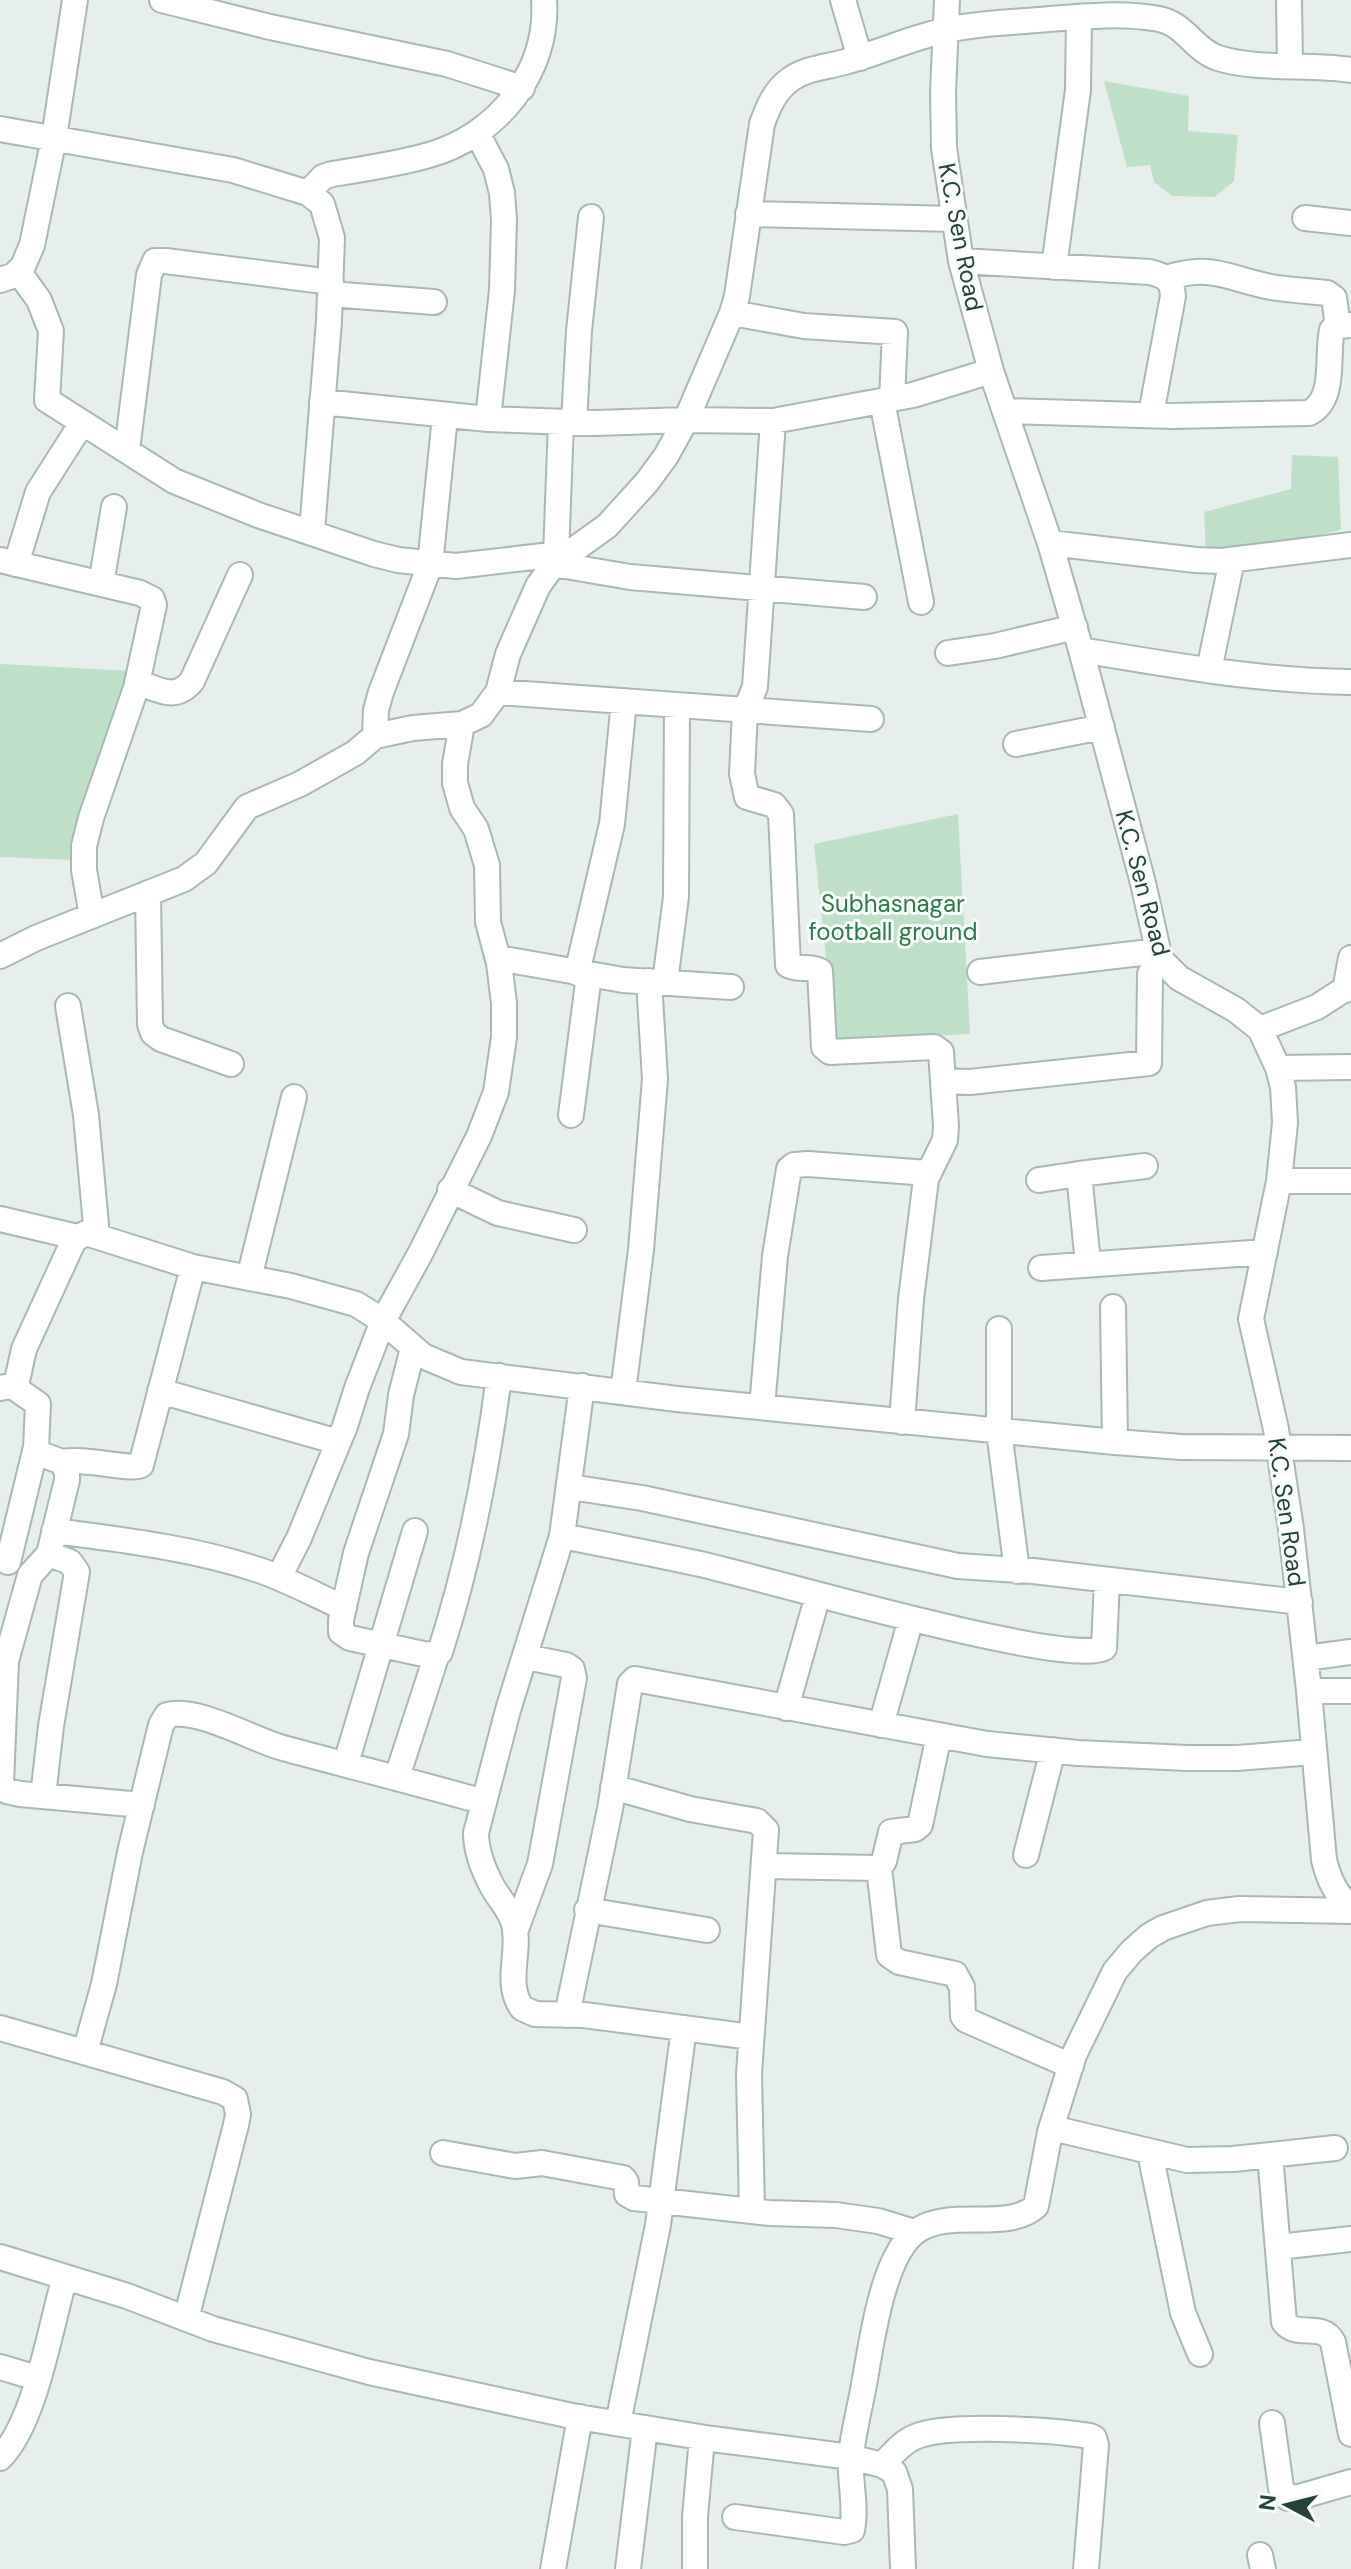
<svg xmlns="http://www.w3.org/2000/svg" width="1351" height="2569" viewBox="0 0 1351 2569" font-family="'DM Sans',sans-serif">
<rect width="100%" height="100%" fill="#e6efeb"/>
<path fill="#bfe0c8" d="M1104,81L1189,96L1188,131L1238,135L1234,181L1215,197L1172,196L1154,182L1150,165L1127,167Z
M1292,455L1338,457L1341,530L1278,543L1206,553L1204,512L1291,489Z
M0,664L131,671L71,860L0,857Z
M958,814L970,1034L835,1040L814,844Z"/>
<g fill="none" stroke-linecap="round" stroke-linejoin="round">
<defs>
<path id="minor" d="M162,0L270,27L447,64L522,88
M843,0L860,58
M947,0L943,92L944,148L961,261L991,371L1050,543L1081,650L1143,883L1160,959L1179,978L1236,1010L1260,1029L1278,1068L1283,1087L1285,1123L1279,1181L1251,1319L1276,1429L1291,1529L1309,1691L1324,1860C1329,1880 1336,1894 1351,1909
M1289,0L1290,65
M0,129L233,170L308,193L322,204L332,238L329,321L312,531
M477,133L496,169L502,193L504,220L502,290L488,419
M308,193L323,177L332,174C364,169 398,164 429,155C497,136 549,72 544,0
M748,214L954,219
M1305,218L1351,223
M961,261L1150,272C1165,276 1172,279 1173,296L1151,414
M1054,267L1078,90L1079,18
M18,271L39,300L51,331L47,400L174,481L258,515L374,554L398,560L456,566L568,553
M1167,278C1212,263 1229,279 1271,287C1289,290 1308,291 1327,293L1334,298L1338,326
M0,280L15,275L23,266L32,245L54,138L75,0
M330,294L434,302
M732,313L804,326L895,332L892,399
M882,401L921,602
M322,402L488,419L596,423L686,420L773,421L913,395L991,371
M1005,411L1173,416L1309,413C1337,399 1326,355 1332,330L1338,326L1351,325
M773,421L755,687L745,711L742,774L747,797L774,805L781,814L788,965C798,971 810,965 820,971L824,1047L830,1052L934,1047L941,1052L946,1126L945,1140L926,1179L911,1299L902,1422
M574,422L579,331L591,217
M127,450L149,275L155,261H166L331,282
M1050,543L1196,560L1221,561L1351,545
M556,555L561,422
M0,560L140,593L152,599L154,605L136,688L91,818L84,846V870L92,916
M16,564L38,492L82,423
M554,564L630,577L864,597
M101,584L114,507
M1081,650C1171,665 1260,681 1351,682
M948,653L995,646L1075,627
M1209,670L1232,560
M137,682C158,689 175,702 192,681L240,575
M498,692L871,719
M375,736L376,710L381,692L430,565L445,416
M1016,744L1102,727
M148,893L150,1024L153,1033L161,1039L231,1064
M0,956L36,938L184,879L206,863L247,807L300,784L355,753L375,736L413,728L462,724L481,715L498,692L508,654L538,586L554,564L607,526L647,482L666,456L686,420L732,313L737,296L762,124C768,107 775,90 791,79C808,67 829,67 848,61C881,52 913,37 947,30C972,24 999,23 1025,21C1068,18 1116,11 1159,19C1185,24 1194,50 1218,58C1260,71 1308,63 1351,70
M498,958L623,980L731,987
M980,972L1158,951
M577,973L612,824L624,701
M665,982L676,897L677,705
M1345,990L1351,958
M68,1006L86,1115L97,1236
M1260,1029L1317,1007L1351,985
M1278,1068L1351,1067
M944,1081L970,1082L1149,1063L1150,974L1160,959
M571,1115L589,975
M1039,1180L1079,1174
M1279,1181H1351
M450,1190L498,1213L574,1230
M0,1219L77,1237
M1088,1263L1079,1174L1145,1166
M1041,1268L1265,1252
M249,1278L294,1097
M1113,1307L1115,1442
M999,1329V1431L1017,1571
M413,1348L401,1395L396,1434L356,1553L341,1620V1632L350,1638L428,1655L440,1652C469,1562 487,1470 499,1376
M12,1386L38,1404L36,1449L38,1453L62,1462L67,1472V1480L49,1554L30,1575L6,1661L1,1784L7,1791L20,1794L142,1805
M582,1386L562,1536L508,1710L476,1833C476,1851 484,1871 492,1886C499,1899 510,1909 514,1924C521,1952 504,1983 522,2008L535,2014L584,2015L751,2037
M0,1388L12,1386L17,1381L24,1349L74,1240L86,1233L193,1267L291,1286L356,1304L383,1321L423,1356L461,1372L677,1399L1115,1442L1181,1447L1351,1448
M160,1391L338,1442
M623,1392L641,1250L655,1079L649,981
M762,1407L775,1256L789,1169L794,1165L808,1164L928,1173
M62,1462C86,1457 128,1471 141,1465L193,1267
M570,1487L642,1498L958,1566L1033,1571L1300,1602
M54,1531C123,1540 193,1548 259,1570C288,1580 316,1595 344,1608
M562,1536C608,1545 654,1554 700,1564C760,1577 1067,1668 1104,1648L1107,1580
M8,1562L36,1447
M279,1577L299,1538L345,1426L357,1388L383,1321L420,1254L479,1136L496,1092L504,1037V1003L499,963L488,922L487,865L476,829L462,808L455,783V764L462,724
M1306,1658L1351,1652
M1309,1691H1351
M786,1708L818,1595
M881,1725L911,1619
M346,1763L415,1531
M397,1777L437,1654
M613,1787L690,1809L757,1821L766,1830L749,2074L752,2211
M43,1796L51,1726L77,1572L70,1562L49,1554
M1026,1855L1053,1750
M764,1866L879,1868L884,1861L891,1832L915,1829L920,1825L939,1735
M879,1868L889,1955L899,1962L955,1974L962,1987L963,2016L966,2020L1071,2066
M587,1910L707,1930
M515,1932L540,1864L574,1678L572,1669L566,1665L526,1657
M567,2015L610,1809L630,1684L635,1679L987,1744L1078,1753L1187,1758H1237L1313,1752
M0,2028L223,2092L235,2099L238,2114L236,2125L186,2319
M85,2052L104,1984L130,1852L161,1725L167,1715C198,1707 251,1739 283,1748C350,1766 417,1783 484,1802
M1052,2128L1187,2160L1233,2159L1335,2148
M443,2153L515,2166L542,2163L623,2178L626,2182L627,2194L634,2198L769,2213L836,2215L878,2221L914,2232
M1150,2153L1183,2313L1200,2354
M1270,2155L1284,2322C1297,2339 1322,2321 1333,2342L1351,2434
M1278,2247L1351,2239
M0,2257L127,2296L213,2329L369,2372L572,2416L712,2439L851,2457L882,2465L894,2472L900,2489L903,2569
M0,2367L37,2378
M618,2423L658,2225L684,2028
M1272,2423L1281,2488L1288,2498L1299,2497L1351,2482
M0,2458C36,2422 50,2327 65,2277
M882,2465C892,2455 902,2442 915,2437C946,2423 1055,2430 1090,2436L1094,2438L1096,2445L1086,2569
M735,2517L844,2532L852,2530C857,2506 849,2480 851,2456C853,2434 859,2411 863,2390C871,2349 881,2254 918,2230C951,2208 1008,2232 1036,2206L1050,2132L1074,2055L1115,1971L1132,1951L1149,1936L1163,1928L1207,1913L1239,1909L1351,1911
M1260,2555L1263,2569
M553,2569L580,2417
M628,2569L645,2428
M695,2569V2517L702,2438"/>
</defs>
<use href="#minor" stroke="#a8b8b2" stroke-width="28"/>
<use href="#minor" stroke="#fff" stroke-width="24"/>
</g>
<g text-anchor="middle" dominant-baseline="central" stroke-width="6" stroke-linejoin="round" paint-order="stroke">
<g font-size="24" fill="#24423a" stroke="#f7fbf9">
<text transform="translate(961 237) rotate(79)">K.C. Sen Road</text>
<text transform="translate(1143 883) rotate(75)">K.C. Sen Road</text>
<text transform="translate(1287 1512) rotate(82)">K.C. Sen Road</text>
</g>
<g font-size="24" fill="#2d7a4b" stroke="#f7fbf9">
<text x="893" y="903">Subhasnagar<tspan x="893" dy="28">football ground</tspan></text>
</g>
</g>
<g transform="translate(1287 2505) rotate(277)" stroke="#f7fbf9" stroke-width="6" paint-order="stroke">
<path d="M0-6L14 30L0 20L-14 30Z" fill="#24423a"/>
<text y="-12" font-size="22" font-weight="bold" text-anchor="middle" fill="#24423a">N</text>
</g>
</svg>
